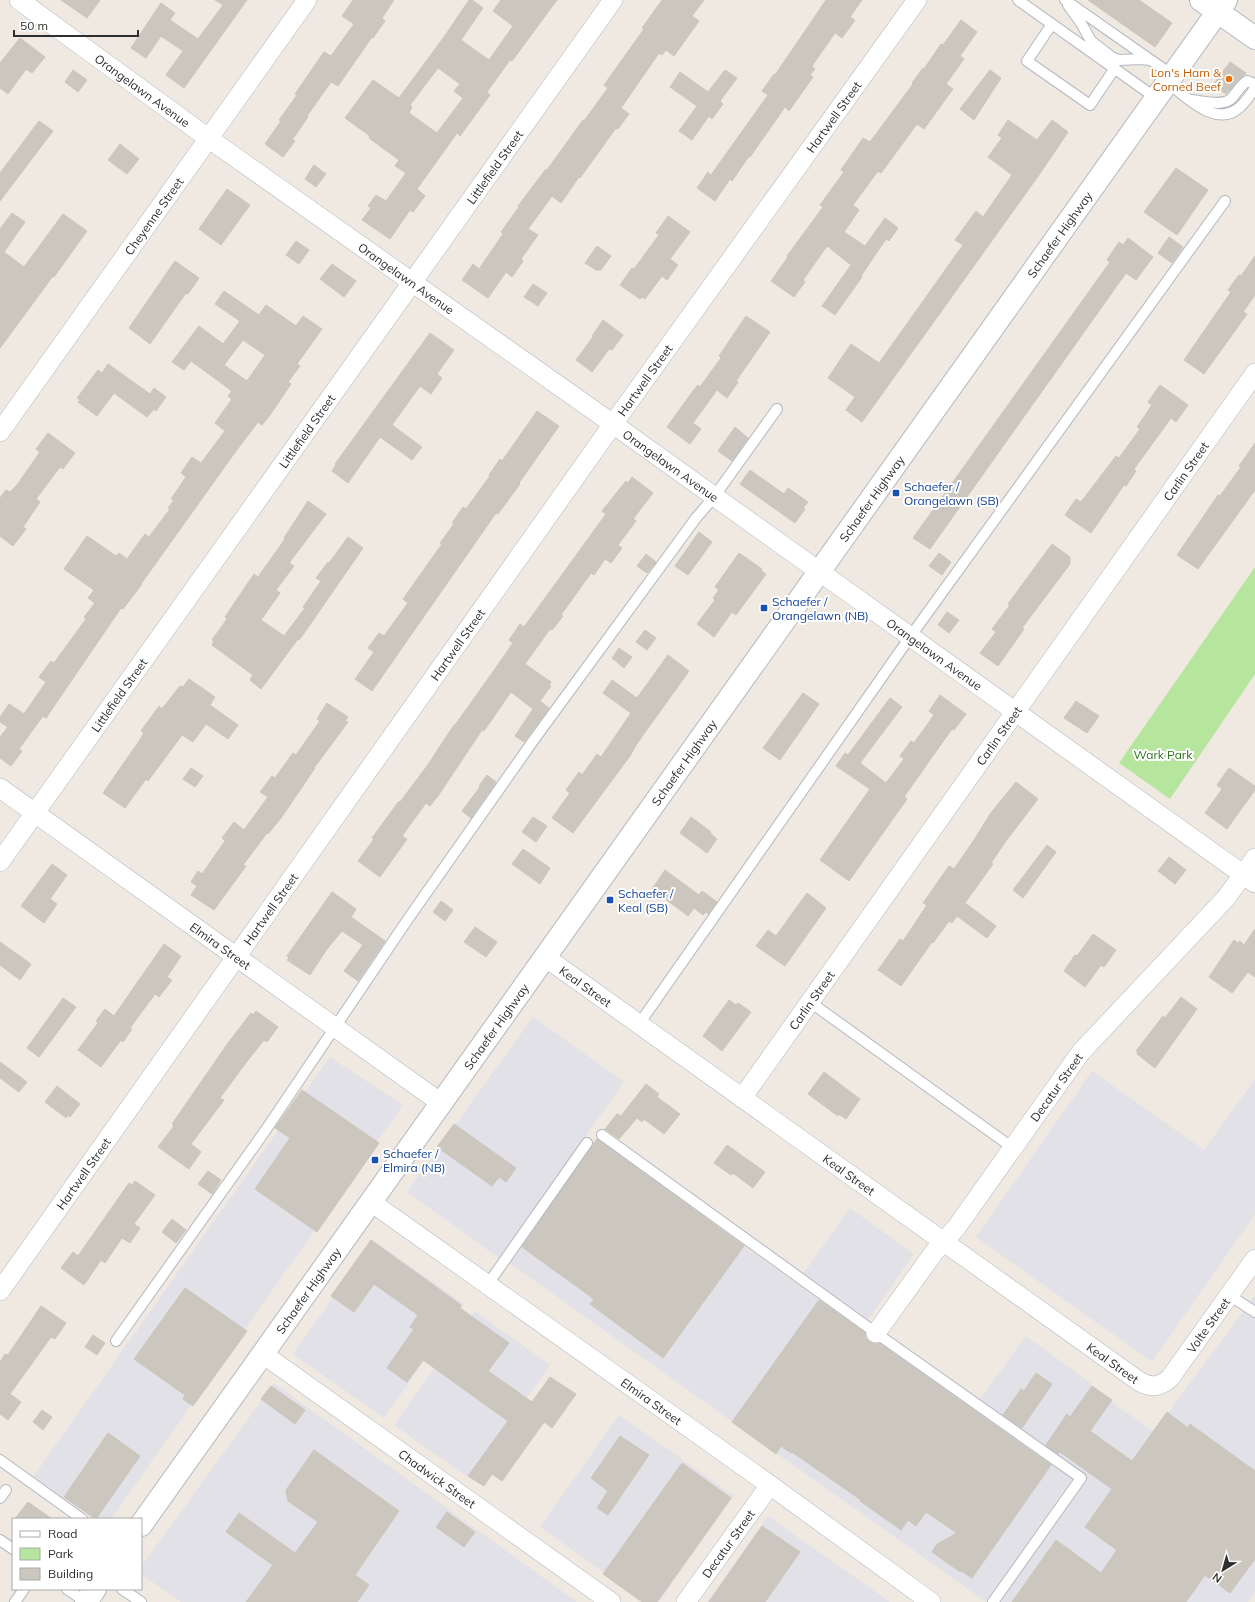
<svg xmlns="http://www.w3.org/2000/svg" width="1255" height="1602" viewBox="0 0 1255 1602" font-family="Mulish,sans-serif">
<rect width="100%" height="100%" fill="#efe9e1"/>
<path fill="#e3e1e8" d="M533,1017L624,1082L499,1258L407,1192Z
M330,1057L403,1105L111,1519H93L33,1477Z
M1092,1071L1204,1150L1255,1079V1214L1152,1362L976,1237Z
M594,1140L1072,1479L986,1602L508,1262Z
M850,1208L914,1254L866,1323L801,1277Z
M373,1240L464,1304L384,1418L293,1354Z
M1255,1295V1592L1248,1602H999L1087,1477L979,1400L1026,1336L1092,1384L1090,1387L1154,1432Z
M475,1311L550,1365L469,1478L394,1425Z
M274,1383L577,1602H181L141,1574V1567Z
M619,1415L734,1496L659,1602H645L540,1527Z
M768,1516L890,1602H707Z"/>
<path fill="#b6e59e" d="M1255,567V674L1170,799L1119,763Z"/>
<path fill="#cbc7bf" stroke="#cbc5ba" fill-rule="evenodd" d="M61,0H100L87,18Z
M215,0H247L184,88L166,75L183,51L161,36L146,58L131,48L161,3L175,13L170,20L198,39L223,5Z
M353,0H394L382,18L385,21L373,38L372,37L338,86L331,82L307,116L308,117L292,140L295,141L283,157L265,144L281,121L279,120L297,95L295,94L324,52L331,56L354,24L342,16Z
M469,0H472L483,8L461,40L489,60L513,26L493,11L501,0H557L512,61L510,60L487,92L490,95L460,136L457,133L417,189L425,196L413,212L410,210L390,239L362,220L371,208L368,206L376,195L386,201L406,173L395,166L399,160L369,138L370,136L345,118L373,80L399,98L444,37ZM438,68L460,84L454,91L463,98L437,133L409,113L412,107L410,105Z
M662,0H704L692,16L699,21L674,56L666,50L662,55L659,53L621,108L629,114L618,129L616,128L580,178L579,177L561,203L552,196L528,229L538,235L521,259L523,261L512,277L506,272L488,298L462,280L473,264L479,269L503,234L501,232L519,207L518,206L546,169L547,170L583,120L584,121L608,88L604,85L644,29L642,28Z
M826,0H862L850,17L855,20L842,38L835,33L812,66L815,69L810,75L813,77L789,111L785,107L750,157L749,156L732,181L730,179L715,201L697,188L708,172L711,175L768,95L762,91L774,74L775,75Z
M1088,0H1139L1172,23L1155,47Z
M961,20L977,32L960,56L964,59L946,84L953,89L924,129L917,124L881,173L878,171L853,205L859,210L844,232L865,246L885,218L898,228L889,241L886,239L861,276L862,277L835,315L822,306L851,265L827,246L803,280L805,282L794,297L771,281L788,257L787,256L823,207L820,205L844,172L841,170L863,138L870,142L913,84L912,83L923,68L924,69L941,44L943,45Z
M20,38L45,57L32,73L26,69L8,94L0,88V63Z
M1230,62L1246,73L1226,94L1213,85Z
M73,70L87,80L78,92L65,82Z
M725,70L737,78L720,101L723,104L712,119L709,116L692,140L679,131L697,106L670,87L680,72L708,92Z
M990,70L1001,78L974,120L960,109Z
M1008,120L1037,140L1052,120L1068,132L1039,175L862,422L846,410L855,397L828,378L851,344L879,363L963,245L955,240L976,211L983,217L1012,175L988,157L1002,138L998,135Z
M39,121L53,131L0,201V173Z
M120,144L139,159L127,174L108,160Z
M314,165L326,174L316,187L305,179Z
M1176,168L1208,190L1177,235L1144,212Z
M227,189L250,205L221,245L199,229Z
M12,213L25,222L4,252L24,267L63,214L87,231L54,277L53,276L0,348V229Z
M668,216L690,232L670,259L678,265L667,280L662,276L645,299L642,297L640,299L620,285L632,268L634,269L659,235L656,233Z
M1169,237L1183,247L1172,263L1158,253Z
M1128,238L1153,257L1136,280L1126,273L930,549L913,538L1110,262L1107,260L1119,242L1123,245Z
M296,241L309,250L299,264L286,255Z
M597,246L611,256L601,270H596L585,263Z
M1255,256V295L1243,312L1247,314L1204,374L1184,360L1231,292L1228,290L1239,275L1241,276Z
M175,261L199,278L188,294L186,293L150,344L129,328Z
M332,264L356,281L344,297L320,279Z
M533,284L547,293L538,306L524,297Z
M224,291L259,315L266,305L296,326L303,316L322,329L297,364L300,366L288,382L291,384L270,415L262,425L258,422L236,451L141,584H142L123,609L121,608L46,718L43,716L19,749L22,751L11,766L0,758V737L8,727L0,722V717L9,704L24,714L46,682L39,677L51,661L54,663L86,619L84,617L95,603L88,598L94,590L64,569L87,536L116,556L119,553L127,559L145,534L149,537L170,509L168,508L174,500L171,499L186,477L181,473L192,457L201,463L225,431L215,423L232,399L228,396L232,391L191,361L184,370L172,362L199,326L223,344L240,321L215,304ZM243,340L265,355L247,381L224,365Z
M746,316L770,332L736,381L738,382L727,398L717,390L693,423L701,429L690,444L667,427L693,391L698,385L700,387L721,358L719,356Z
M603,320L623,335L612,350L609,349L592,372L576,360L593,337L592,336Z
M430,333L454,350L437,374L442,378L431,394L420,386L392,425L422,447L412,460L380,437L348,483L332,471L336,465L335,464Z
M108,364L150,394L154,388L166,397L156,411L154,409L147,417L114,393L97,416L78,402L80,400L77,398L98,370L102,373Z
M1160,385L1188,405L1176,422L1171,418L1134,469L1136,471L1126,486L1124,485L1091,533L1065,515L1076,499L1081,502L1116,456L1119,458L1140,429L1137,427L1152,405L1148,402Z
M537,411L559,426L519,483L520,484L498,514L496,513L372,691L355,679L374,652L368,648L379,633L384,636L408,603L403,599L442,544L440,543L454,524L452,523L463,507L466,509L490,476L489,475L500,459L502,461Z
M735,427L748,438L732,461L718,451Z
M48,433L75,453L63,469L60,467L36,499L40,502L23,527L26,529L13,546L0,536V498L6,490L10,492L17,485L40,452L36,449Z
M1255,443V490L1198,569L1177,555L1218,495L1220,496L1241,467L1239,466Z
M750,470L784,494L788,488L808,502L803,508L805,509L795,523L740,484Z
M632,477L653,493L633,519L636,521L618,545L622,548L611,563L605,559L594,575L591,573L561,615L563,616L552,630L550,629L525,664L551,682L549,685L551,686L540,701L549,708L524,742L515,736L533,709L511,692L484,731L482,730L438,796L430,806L426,803L402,836L407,839L380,877L358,861L374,839L372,838L399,801L400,802L427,766L454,725H455L490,676L513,643L509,640L520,624L524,627L606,514L602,511L626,481L628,483Z
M308,501L326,514L289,563L294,566L276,590L280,593L261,620L284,636L305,608L303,607L321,581L316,578L328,562L329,563L348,537L363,548L307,629L299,640L298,639L261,689L250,680L253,675L212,645L214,641L212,640L227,619L225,617L254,574L258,577L285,539L284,538Z
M699,532L712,542L688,575L675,566Z
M1052,544L1070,557V564L1022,628L1024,629L998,666L980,653L996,632L992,629L1010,605L1008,604Z
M739,553L762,569L761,571L766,574L736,615L732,612L714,637L697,624L715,600L713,598L719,590L715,587Z
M939,553L951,562L942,575L929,566Z
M646,554L656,562L647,573L637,566Z
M947,612L959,620L949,633L938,625Z
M645,630L656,638L647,650L636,642Z
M619,648L632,657L624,668L612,658Z
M668,655L689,671L636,745L630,756L573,833L552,818L570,793L566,790L579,772L582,775L597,754L601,757L631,713L603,693L612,680L637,698Z
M189,679L215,697L210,705L238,725L228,739L206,724L193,742L182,735L148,781L146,779L125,808L103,793L139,741L144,733L141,731L159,706L162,709L180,686L183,687Z
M803,693L819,704L780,760L763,748Z
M940,695L966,714L954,730L952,729L930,760L904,797L907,799L849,881L820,860L870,789L836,766L845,753L848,755L890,698L902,707L860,763L886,783L904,759L900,756L911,741L914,743L934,715L929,711Z
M1076,701L1099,716L1087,733L1064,718Z
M327,703L348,717L345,721L348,722L314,768H315L281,818L268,834L267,833L243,865L246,866L214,910L191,895L197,886L191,882L198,871L202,874L225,841L222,838L234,822L244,830L268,797L260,792L272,776L275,778L293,753L296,755L320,721L317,719Z
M191,768L203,776L195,787L183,779Z
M1229,768L1255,786V790L1227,829L1205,813L1222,789L1217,785Z
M487,775L496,782L471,818L462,811L480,787L479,786Z
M1016,782L1038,799L1006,841L991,863L993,864L965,903L996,926L987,938L957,916L952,923L949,921L933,943L932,942L901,986L878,970L900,939L903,941L927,905L923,903L949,866L954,869L976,837L990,814Z
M533,817L547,826L536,842L522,832Z
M691,817L711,832L710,833L717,839L707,853L680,833Z
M1047,845L1056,852L1023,898L1013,890Z
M523,849L550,868L540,884L512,864Z
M1169,857L1186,870L1175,884L1158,871Z
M52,864L67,875L50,899L57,904L44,923L21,906Z
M665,870L699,895L702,891L717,902L708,914L706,912L703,915L694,908L688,916L652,889Z
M332,892L356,909L351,917L385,941L358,981L344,971L363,945L342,931L327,949L310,975L287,960L289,958L287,956Z
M807,893L826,908L785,966L756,946L768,930L776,936Z
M441,901L453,910L445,921L433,912Z
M475,927L497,942L486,957L464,942Z
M1255,929V977L1248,972L1232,993L1209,977L1234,940L1238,943L1240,941L1244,945Z
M1093,934L1116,950L1104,967L1101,965L1085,987L1064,971L1075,955L1077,956Z
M0,942L31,964L20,980L0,965Z
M164,944L181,956L167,977L172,980L159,997L155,994L130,1028L132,1029L123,1042L121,1040L101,1067L78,1050L98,1023L96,1021L105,1009L114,1016Z
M1181,997L1197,1009L1155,1068L1137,1054L1138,1052L1136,1051L1163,1016L1165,1018Z
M63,998L76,1007L39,1057L27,1048Z
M729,1000L736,1005L738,1003L751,1012L722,1051L703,1036Z
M256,1011L278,1027L267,1042L264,1040L245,1064L220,1098L224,1100L191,1144L201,1152L189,1169L158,1147L174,1126L172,1124L228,1043L251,1013L253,1015Z
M0,1062L27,1082L19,1092L0,1078Z
M824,1072L860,1099L846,1119L839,1114L838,1116L808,1094Z
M646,1084L659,1094L657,1097L680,1114L664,1134L644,1119L642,1122L637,1118L619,1139L605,1129L617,1114L621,1116Z
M57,1086L80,1104L70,1117L68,1115L66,1118L45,1102Z
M302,1090L379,1143L317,1232L255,1189L290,1138L275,1128Z
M454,1124L516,1168L506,1182L499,1177L492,1186L437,1147Z
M597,1139L744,1246L663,1358L590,1304L594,1299L522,1247Z
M727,1145L765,1172L753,1188L733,1173L731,1175L714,1163Z
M208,1171L221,1180L212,1194L198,1184Z
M135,1181L155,1195L134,1224L140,1228L130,1243L122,1238L105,1263L101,1260L84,1285L61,1268L73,1252L78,1256L129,1183L132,1185Z
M172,1219L186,1230L176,1243L162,1232Z
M371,1240L461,1305L460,1308L509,1343L488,1371L532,1402L550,1377L576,1394L552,1428L544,1422L502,1481L492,1474L484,1486L468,1476L508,1421L423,1360L407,1382L387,1368L414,1329L410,1327L418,1315L374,1284L354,1312L331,1296Z
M185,1288L247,1331L193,1406L183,1399L185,1395L134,1359Z
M819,1300L865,1333L866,1338L870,1342L875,1344L879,1343L1051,1465L972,1578L963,1572L959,1571L932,1552L937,1544L957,1533L926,1512L916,1526L908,1520L901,1530L860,1501L861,1500L792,1452L791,1453L781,1446L776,1454L732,1422Z
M41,1306L66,1323L55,1339L51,1337L10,1394L21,1402L8,1420L0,1414V1362L5,1354L8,1355Z
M93,1335L105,1343L97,1355L85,1347Z
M1036,1373L1052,1384L1022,1428L1003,1415L1021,1389L1024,1391Z
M271,1386L305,1410L295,1424L261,1399Z
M1092,1386L1112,1400L1090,1431L1132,1461L1167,1412L1188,1428L1190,1424L1255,1471V1559L1230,1593L1205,1575L1186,1602H1012L1056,1540L1101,1573L1117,1550L1085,1527L1112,1489L1060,1452L1058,1454L1046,1445L1067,1414L1070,1417Z
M42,1410L52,1417L43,1430L33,1422Z
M108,1433L140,1456L96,1519L64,1497Z
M620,1436L649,1455L608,1515L597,1508L608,1491L591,1478Z
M314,1450L399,1511L355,1575L369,1585L357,1602H246L273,1565L226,1532L239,1513L295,1553L318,1522L288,1501L286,1490Z
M682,1463L731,1498L657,1602H642L603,1574Z
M28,1502L52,1519H15Z
M447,1512L475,1532L464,1547L436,1527Z
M762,1526L800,1552L765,1602H709Z"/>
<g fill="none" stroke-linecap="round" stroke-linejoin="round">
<defs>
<path id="service" d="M1018,0L1156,98
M1065,0L1172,75
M1068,5L1081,23L1091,41L1113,58L1119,60L1142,59L1150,60
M1052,24L1027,61L1090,105L1115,68
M1167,82C1187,97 1218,131 1242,105C1247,100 1251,94 1255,88
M1192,100C1203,101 1224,107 1232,98C1237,92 1241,85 1247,81L1255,84
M810,1002L1013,1148
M639,1024L910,637L1225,201
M602,1135L876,1333L1081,1478L993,1602
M488,1284L587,1143
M1229,1295L1255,1312
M116,1341L265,1131L408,919L533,741L696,518L714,497L777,409
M0,1460L82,1519
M0,1498L6,1490
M0,1540L13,1549
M67,1589L86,1602
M122,1589L141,1602
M15,1602L24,1589"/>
<g id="minor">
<path id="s1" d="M19,0L208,138L613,424L1255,883"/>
<path id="s2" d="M0,432L307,0"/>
<path id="s3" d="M0,788L441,1103"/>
<path id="s4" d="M0,862L613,0"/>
<path id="s5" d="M545,957L1140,1382C1152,1388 1160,1387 1170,1378L1255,1259"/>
<path id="s6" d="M742,1098L1255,373"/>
<path id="s7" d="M371,1202L770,1485L931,1602"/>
<path id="s8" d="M0,1291L613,424L917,0"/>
<path id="s9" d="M876,1333L935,1251L956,1228L1081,1052L1226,898L1255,858"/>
<path id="s10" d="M263,1354L611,1602"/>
<path id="s11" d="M686,1602L770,1485"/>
</g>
<path id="tertiary" d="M1201,0L1255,38"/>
<g id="secondary">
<path id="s12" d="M141,1525L1226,0"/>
<path d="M86,1602L95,1589"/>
</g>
</defs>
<use href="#service" stroke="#b4b7c1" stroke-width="12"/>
<use href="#minor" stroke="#b4b7c1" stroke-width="20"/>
<use href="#tertiary" stroke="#b4b7c1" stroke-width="24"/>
<use href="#secondary" stroke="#b4b7c1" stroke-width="24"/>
<use href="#service" stroke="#fff" stroke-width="10"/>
<use href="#minor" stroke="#fff" stroke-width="19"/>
<use href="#tertiary" stroke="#fff" stroke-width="22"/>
<use href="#secondary" stroke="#fff" stroke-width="22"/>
</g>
<circle fill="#e8710a" stroke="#fff" stroke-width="1.5" cx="1229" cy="79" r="4"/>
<g fill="#1a4fb4" stroke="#fff" stroke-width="1.5">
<rect x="892" y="489" width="8" height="8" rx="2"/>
<rect x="760" y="604" width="8" height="8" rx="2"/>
<rect x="606" y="896" width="8" height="8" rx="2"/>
<rect x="371" y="1156" width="8" height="8" rx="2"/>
</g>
<g text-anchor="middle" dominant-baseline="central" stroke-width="4" stroke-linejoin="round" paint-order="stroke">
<g font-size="12" fill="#c56008" stroke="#fff" text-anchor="end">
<text x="1221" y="72">Lon's Ham &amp;<tspan x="1221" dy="14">Corned Beef</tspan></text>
</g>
<g font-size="12" fill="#2e2e2e" stroke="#fff">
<text stroke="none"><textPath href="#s1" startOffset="153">Orangelawn Avenue</textPath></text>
<text stroke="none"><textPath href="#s8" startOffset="1440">Hartwell Street</textPath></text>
<text stroke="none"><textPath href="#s4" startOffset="853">Littlefield Street</textPath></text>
<text stroke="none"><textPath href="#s2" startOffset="265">Cheyenne Street</textPath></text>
<text stroke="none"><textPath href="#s12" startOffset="1584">Schaefer Highway</textPath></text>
<text stroke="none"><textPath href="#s1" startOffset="477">Orangelawn Avenue</textPath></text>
<text stroke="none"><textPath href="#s8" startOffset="1116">Hartwell Street</textPath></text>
<text stroke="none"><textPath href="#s4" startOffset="529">Littlefield Street</textPath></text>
<text stroke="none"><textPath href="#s1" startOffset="801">Orangelawn Avenue</textPath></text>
<text stroke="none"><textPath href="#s6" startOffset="768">Carlin Street</textPath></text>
<text stroke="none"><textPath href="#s12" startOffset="1260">Schaefer Highway</textPath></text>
<text stroke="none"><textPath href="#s8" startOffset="792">Hartwell Street</textPath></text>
<text stroke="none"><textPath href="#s1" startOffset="1125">Orangelawn Avenue</textPath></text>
<text stroke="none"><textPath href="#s4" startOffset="205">Littlefield Street</textPath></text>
<text stroke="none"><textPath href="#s6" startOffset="444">Carlin Street</textPath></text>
<text stroke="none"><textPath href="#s12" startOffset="936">Schaefer Highway</textPath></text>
<text stroke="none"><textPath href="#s8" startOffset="468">Hartwell Street</textPath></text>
<text stroke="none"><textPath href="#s3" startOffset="271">Elmira Street</textPath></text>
<text stroke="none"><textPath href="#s5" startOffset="50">Keal Street</textPath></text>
<text stroke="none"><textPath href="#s6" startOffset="120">Carlin Street</textPath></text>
<text stroke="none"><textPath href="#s12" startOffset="612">Schaefer Highway</textPath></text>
<text stroke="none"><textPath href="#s9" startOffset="305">Decatur Street</textPath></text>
<text stroke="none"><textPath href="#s8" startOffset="144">Hartwell Street</textPath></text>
<text stroke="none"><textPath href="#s5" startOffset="374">Keal Street</textPath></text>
<text stroke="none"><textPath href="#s12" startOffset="288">Schaefer Highway</textPath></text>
<text stroke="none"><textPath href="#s5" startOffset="829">Volte Street</textPath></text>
<text stroke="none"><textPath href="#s5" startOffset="698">Keal Street</textPath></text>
<text stroke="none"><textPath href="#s7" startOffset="344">Elmira Street</textPath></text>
<text stroke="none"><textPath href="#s10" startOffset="214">Chadwick Street</textPath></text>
<text stroke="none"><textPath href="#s11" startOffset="72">Decatur Street</textPath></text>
</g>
<g font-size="12" fill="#164399" stroke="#fff" text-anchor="start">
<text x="904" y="486">Schaefer /<tspan x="904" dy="14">Orangelawn (SB)</tspan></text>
<text x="772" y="601">Schaefer /<tspan x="772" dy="14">Orangelawn (NB)</tspan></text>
<text x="618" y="893">Schaefer /<tspan x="618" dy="14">Keal (SB)</tspan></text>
<text x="383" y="1153">Schaefer /<tspan x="383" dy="14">Elmira (NB)</tspan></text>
</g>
<g font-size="12" fill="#2c6e1b" stroke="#fff">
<text x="1163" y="754">Wark Park</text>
</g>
</g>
<rect x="12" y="1518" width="130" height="72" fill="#ffffff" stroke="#ababab"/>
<rect x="20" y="1531" width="20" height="6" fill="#ffffff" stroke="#ababab"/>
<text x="48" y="1538" font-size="12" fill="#2e2e2e">Road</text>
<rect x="20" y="1548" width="20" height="12" fill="#b6e59e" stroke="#ababab"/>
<text x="48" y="1558" font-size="12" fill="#2e2e2e">Park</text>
<rect x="20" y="1568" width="20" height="12" fill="#cbc7bf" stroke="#ababab"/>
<text x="48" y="1578" font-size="12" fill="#2e2e2e">Building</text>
<g transform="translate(1223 1570) rotate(217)" stroke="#ffffff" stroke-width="3" paint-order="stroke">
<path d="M0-3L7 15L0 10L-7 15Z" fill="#2e2e2e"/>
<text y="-6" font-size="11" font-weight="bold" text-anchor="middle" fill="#2e2e2e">N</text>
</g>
<path d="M14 30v6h124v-6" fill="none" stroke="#2e2e2e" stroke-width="2"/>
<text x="20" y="30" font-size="12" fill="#2e2e2e" stroke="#ffffff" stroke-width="3" paint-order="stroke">50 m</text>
</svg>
